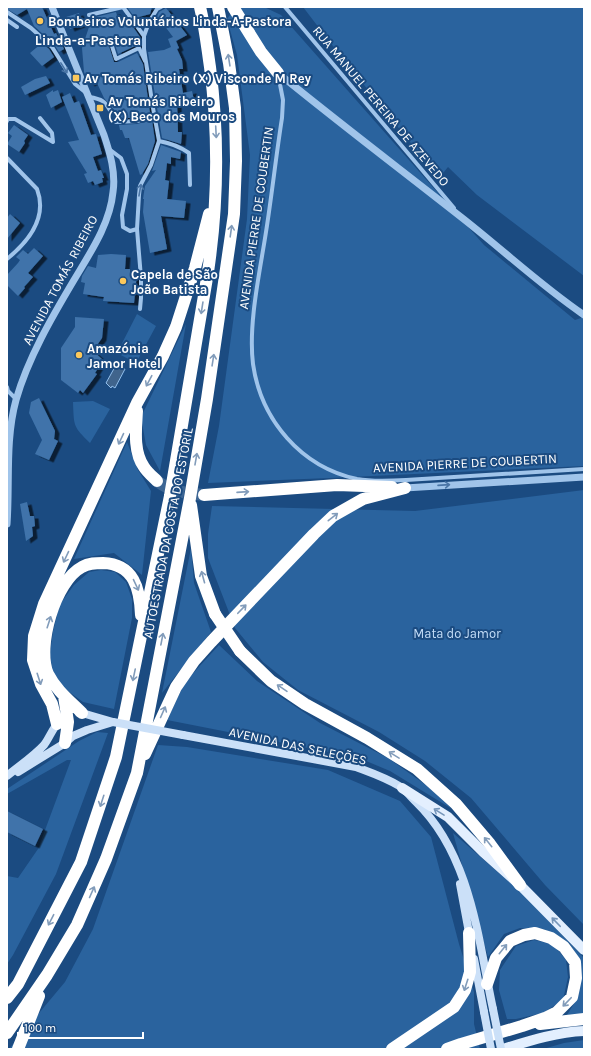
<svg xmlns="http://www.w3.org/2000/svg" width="591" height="1056" viewBox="0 0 591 1056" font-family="Karla,sans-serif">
<defs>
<filter id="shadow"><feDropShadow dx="4.5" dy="2.5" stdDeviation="0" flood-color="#0009"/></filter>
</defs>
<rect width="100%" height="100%" fill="#1b4b81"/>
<path fill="#2a639e" d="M236,7H264L281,15L484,245L575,320L584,317V466L330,478L208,483L219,426L247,219L250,155L237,55L227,19Z
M303,7H584V276L477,195L448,167L439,178L336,50Z
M137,314L156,326L136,363L117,353Z
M186,324L160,471L146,445L141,417Z
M93,401L110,409L90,443C73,426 74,427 73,402Z
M127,442L138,470L151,491L142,575L114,553L74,559Z
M584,490V925L545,885L471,798L425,761L379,732L298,690L263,662L235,628L208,558V534L212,506L415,511Z
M191,548L194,583L211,632L162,693Z
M101,570L115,572L126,582L132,599V618L114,709L83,702L61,686L52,670L50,653L53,631L60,604L74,585L89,572Z
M219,645L257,681L320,723L388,758L430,788L452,809L390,771L359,758L167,720L185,682Z
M97,732L108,733L56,874L13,955L7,964V876L18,878L38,849L71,760H67L7,794V789L79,741Z
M158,745L187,747L328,770L400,801L431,837L459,944L474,992V1024L480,1049H9L65,982L93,929Z
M453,833L522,893L584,958V1014L567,1015L578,997L581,962L569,943L544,929L520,928L504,934L488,957Z
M534,940L553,944L566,960L568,977L563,1000L543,1013L516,1019H507L499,990L500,970L516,946Z
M584,1040V1049H543L564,1043Z"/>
<path fill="#40648c" stroke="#92bfec" d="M116,365L125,369L115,388L112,386L111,388L106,383Z"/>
<path fill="#3f73aa" filter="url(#shadow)" d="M7,7H42L54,34L56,33L64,49L59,52L54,44L34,26L27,9L17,15L7,9Z
M127,7H152L150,14L135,18Z
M166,8L187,35L176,41L179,48L177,49L182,60L183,69H179L183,93L192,91L194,100L177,101L178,132H182L181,144L162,138L148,52L164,50L171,47L168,39L173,37L164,25L156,19L159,12Z
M116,12L118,19L121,23L129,21L140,37V45H137L118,54L113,38L109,37L107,40L114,62H118L137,53L143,64L150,113L136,118H118L116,110H114L104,98L96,81L90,84L89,80L88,81L84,72L82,48L92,18Z
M79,13L83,24L70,29L66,17Z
M42,43L49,49L54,57L42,66L30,53Z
M46,76L50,83L25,95L21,87L35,79Z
M53,90V92L58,90L62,102L51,108L46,95Z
M70,93L74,103L79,101L91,135L96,134L102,154L93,157L98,171L101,170L104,178H102L103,182L95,185L93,181L88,183L84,174L87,173L68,142L79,140L62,97Z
M152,120L155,141L148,164L142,174L140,175L129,138H125L122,130H120L119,125L137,124Z
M14,125L28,135L24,141L25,143L19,152L7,144L12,136L8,133Z
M161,145L181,152L180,159L171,157V164L167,163L165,180L169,181L167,199L186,201L184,218L161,216L167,249L150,253L143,212L144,199H143L145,186L156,170L152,171Z
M10,214L20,223L7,239V218Z
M34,248L43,256L28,273L33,277L24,287L25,288L18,296L7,285V275L18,263L20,260L16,257L23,250L28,254Z
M111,254L126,255L125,269H130V273H137L134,303L103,301L104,297L83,294L85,283L81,282L82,276L88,266L96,268L98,255Z
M75,317L104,319L102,338L93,351L103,360L95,373L97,374L83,393L80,390L78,393L61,380V348L75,327Z
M39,398L55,431L54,439L58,441L49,460L35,454L42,440L29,413L31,402Z
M27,502L30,516H34L35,526L32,527L33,536L26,541L20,504Z
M7,811L43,829L35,846L7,832Z"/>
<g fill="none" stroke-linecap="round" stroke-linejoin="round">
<path stroke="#3d6694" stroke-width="12" stroke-dasharray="12 6" stroke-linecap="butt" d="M157,481C171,492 187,493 204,495"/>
<path stroke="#a0c4ea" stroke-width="4" d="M123,7L144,36
M285,7L454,208
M7,12L31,28L52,47L75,84L85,92
M89,15L123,7
M7,20L17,27
M110,40L116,59L139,48L145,61
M278,74L283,100L282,118C276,156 272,194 266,232C260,271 248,324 253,364C261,420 301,467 357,479C373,482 390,481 406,480L584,469
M89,97C102,99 105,101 111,112
M7,121V119H15L53,142L52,133L40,118
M116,122L137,121L154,116
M159,141C170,143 179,146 189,153L190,185
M109,149L121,158L127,174V189L122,215L123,227L130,231L137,229
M7,158L37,189C48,218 28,242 7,259
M140,309L141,298V278L137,229L139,195L140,186L151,165L159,141L153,108L144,49V36L149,22L157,9L161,7
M7,387L8,391L16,399"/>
<path stroke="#a0c4ea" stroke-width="7" d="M278,73C338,122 400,169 461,217C502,249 540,285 584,315
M405,488L584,477
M7,524C10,483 5,440 16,400C28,358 52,317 74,280C90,253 110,224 113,192C116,173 110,153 104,135L52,7"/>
<path stroke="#cbe0f8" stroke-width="8" d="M79,713H82L113,722
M183,735L356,767C372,773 387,778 401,787C406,791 411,797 416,802C471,855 478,939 493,1009
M18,772L65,743L73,736L87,730L113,722
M7,776C19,766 34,756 44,745C50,737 53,727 60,721
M460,884L470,938
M474,959L484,1012"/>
<path stroke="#e3effe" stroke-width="10" d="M402,788L448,817L483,852L520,885L584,950
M503,1049C529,1041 557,1032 584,1031"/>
<path stroke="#fff" stroke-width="12" d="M233,7L261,52L278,73
M137,411C136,428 133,452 144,467C147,472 153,477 157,481
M204,495L337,485L392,487
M191,505L201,576L215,614
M240,651L271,681L305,704L367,738L417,769L456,804L490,844L520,885
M64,696L68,722L65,743
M82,713C70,701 56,690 48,674C36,647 55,581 82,567C89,563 96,563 103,563C134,564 140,589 141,615
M57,724L52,704L41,684L33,660L34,636L44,604L137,403L163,356L176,327L195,268L209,214
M145,754L176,687L194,661L211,642L314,534L333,516L363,499L405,488
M7,998L18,984L81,862L116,757L170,496L208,272C218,204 219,136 210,67C207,47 205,27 200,7
M540,1024L584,1019
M7,1033L47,975L77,925L106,859L137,773L190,498L207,399L234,214L236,161L235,108L229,63L218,7
M18,1049L39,996
M392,1049L454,1007L465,990L470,972L469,933
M447,1049L461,1044L522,1026L545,1018L557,1012L572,997L576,978L575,962L564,947L551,938L535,933L524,935L510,941L496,958L487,984"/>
<path stroke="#cbe0f8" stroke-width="8" d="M113,722L183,735
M493,1009L501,1049
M484,1012L491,1049"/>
<path stroke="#fff" stroke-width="12" d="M215,614L240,651"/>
</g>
<defs><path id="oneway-shaft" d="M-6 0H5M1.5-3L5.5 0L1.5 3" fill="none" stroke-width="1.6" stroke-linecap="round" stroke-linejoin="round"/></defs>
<g stroke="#829cba">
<use href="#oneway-shaft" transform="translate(229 60) rotate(-99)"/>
<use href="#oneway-shaft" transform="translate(216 132) rotate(87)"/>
<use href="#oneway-shaft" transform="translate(231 231) rotate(-82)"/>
<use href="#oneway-shaft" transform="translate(202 308) rotate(99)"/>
<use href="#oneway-shaft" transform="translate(213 360) rotate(-81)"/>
<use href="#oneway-shaft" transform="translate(149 381) rotate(118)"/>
<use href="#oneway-shaft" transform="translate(121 439) rotate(115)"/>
<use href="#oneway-shaft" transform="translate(196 459) rotate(-80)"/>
<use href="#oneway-shaft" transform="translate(243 492) rotate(-4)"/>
<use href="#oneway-shaft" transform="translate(333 517) rotate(-38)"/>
<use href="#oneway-shaft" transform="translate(66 557) rotate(115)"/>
<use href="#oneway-shaft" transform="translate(203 577) rotate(-105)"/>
<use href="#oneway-shaft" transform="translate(136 585) rotate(65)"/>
<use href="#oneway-shaft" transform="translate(242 609) rotate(-46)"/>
<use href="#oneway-shaft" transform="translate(49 622) rotate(-72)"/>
<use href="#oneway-shaft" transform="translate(162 639) rotate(-79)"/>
<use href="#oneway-shaft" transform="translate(134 675) rotate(102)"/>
<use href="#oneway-shaft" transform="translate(39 679) rotate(72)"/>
<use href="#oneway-shaft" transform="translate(282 688) rotate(-146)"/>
<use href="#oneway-shaft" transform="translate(163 712) rotate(-66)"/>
<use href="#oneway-shaft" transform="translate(394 755) rotate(-148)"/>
<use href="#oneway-shaft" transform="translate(102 801) rotate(108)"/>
<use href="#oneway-shaft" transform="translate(488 842) rotate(-129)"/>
<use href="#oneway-shaft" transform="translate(92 892) rotate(-66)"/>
<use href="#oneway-shaft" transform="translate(51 920) rotate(117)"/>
<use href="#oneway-shaft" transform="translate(503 949) rotate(-51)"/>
<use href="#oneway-shaft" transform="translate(466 985) rotate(108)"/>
<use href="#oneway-shaft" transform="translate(567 1002) rotate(134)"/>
</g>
<g stroke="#4a75a6">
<use href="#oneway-shaft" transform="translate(64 68) rotate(58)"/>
<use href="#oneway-shaft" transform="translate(140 190) rotate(-80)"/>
<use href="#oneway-shaft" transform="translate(444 485) rotate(-4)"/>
</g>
<g stroke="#7595b9">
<use href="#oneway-shaft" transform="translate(439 812) rotate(-148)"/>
<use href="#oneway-shaft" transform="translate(556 922) rotate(-134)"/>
</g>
<g fill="#fbc85c" stroke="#1b4b81" stroke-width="1.5">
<circle cx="40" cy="21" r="4"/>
<rect x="72" y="74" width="8" height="8" rx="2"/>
<rect x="96" y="104" width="8" height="8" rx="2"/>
<circle cx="123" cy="281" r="4"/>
<circle cx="79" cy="355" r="4"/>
</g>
<g text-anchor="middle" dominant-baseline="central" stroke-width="4" stroke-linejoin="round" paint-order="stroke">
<g font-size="13" font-weight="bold" fill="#fff" stroke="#1b4b81" text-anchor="start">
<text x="48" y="21">Bombeiros Voluntários Linda-A-Pastora</text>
<text x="84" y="78">Av Tomás Ribeiro (X) Visconde M Rey</text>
<text x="108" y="101">Av Tomás Ribeiro<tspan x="108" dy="15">(X) Beco dos Mouros</tspan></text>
<text x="131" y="274">Capela de São<tspan x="131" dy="15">João Batista</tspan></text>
<text x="87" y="348">Amazónia<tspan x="87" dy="15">Jamor Hotel</tspan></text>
</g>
<g font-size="13" fill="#fff" stroke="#1b4b81">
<text transform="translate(381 106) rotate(50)">RUA MANUEL PEREIRA DE AZEVEDO</text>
<text transform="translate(256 218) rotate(-82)">AVENIDA PIERRE DE COUBERTIN</text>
<text transform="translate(60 280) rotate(-62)">AVENIDA TOMÁS RIBEIRO</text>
<text transform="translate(465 463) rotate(-3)">AVENIDA PIERRE DE COUBERTIN</text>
<text transform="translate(168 533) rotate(-79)">AUTOESTRADA DA COSTA DO ESTORIL</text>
<text transform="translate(298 746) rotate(12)">AVENIDA DAS SELEÇÕES</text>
</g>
<g font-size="13" fill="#c4ddf8" stroke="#1b4b81">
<text x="457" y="633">Mata do Jamor</text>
</g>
<g font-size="14" font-weight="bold" fill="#fff" stroke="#1b4b81">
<text x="88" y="40">Linda-a-Pastora</text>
</g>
</g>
<rect width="591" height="1056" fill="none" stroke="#ffffff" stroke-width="16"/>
<path d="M18 1032v6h125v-6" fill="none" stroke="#ffffff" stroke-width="2"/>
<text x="24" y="1032" font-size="12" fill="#ffffff" stroke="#1b4b81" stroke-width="3" paint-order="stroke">100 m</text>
</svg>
